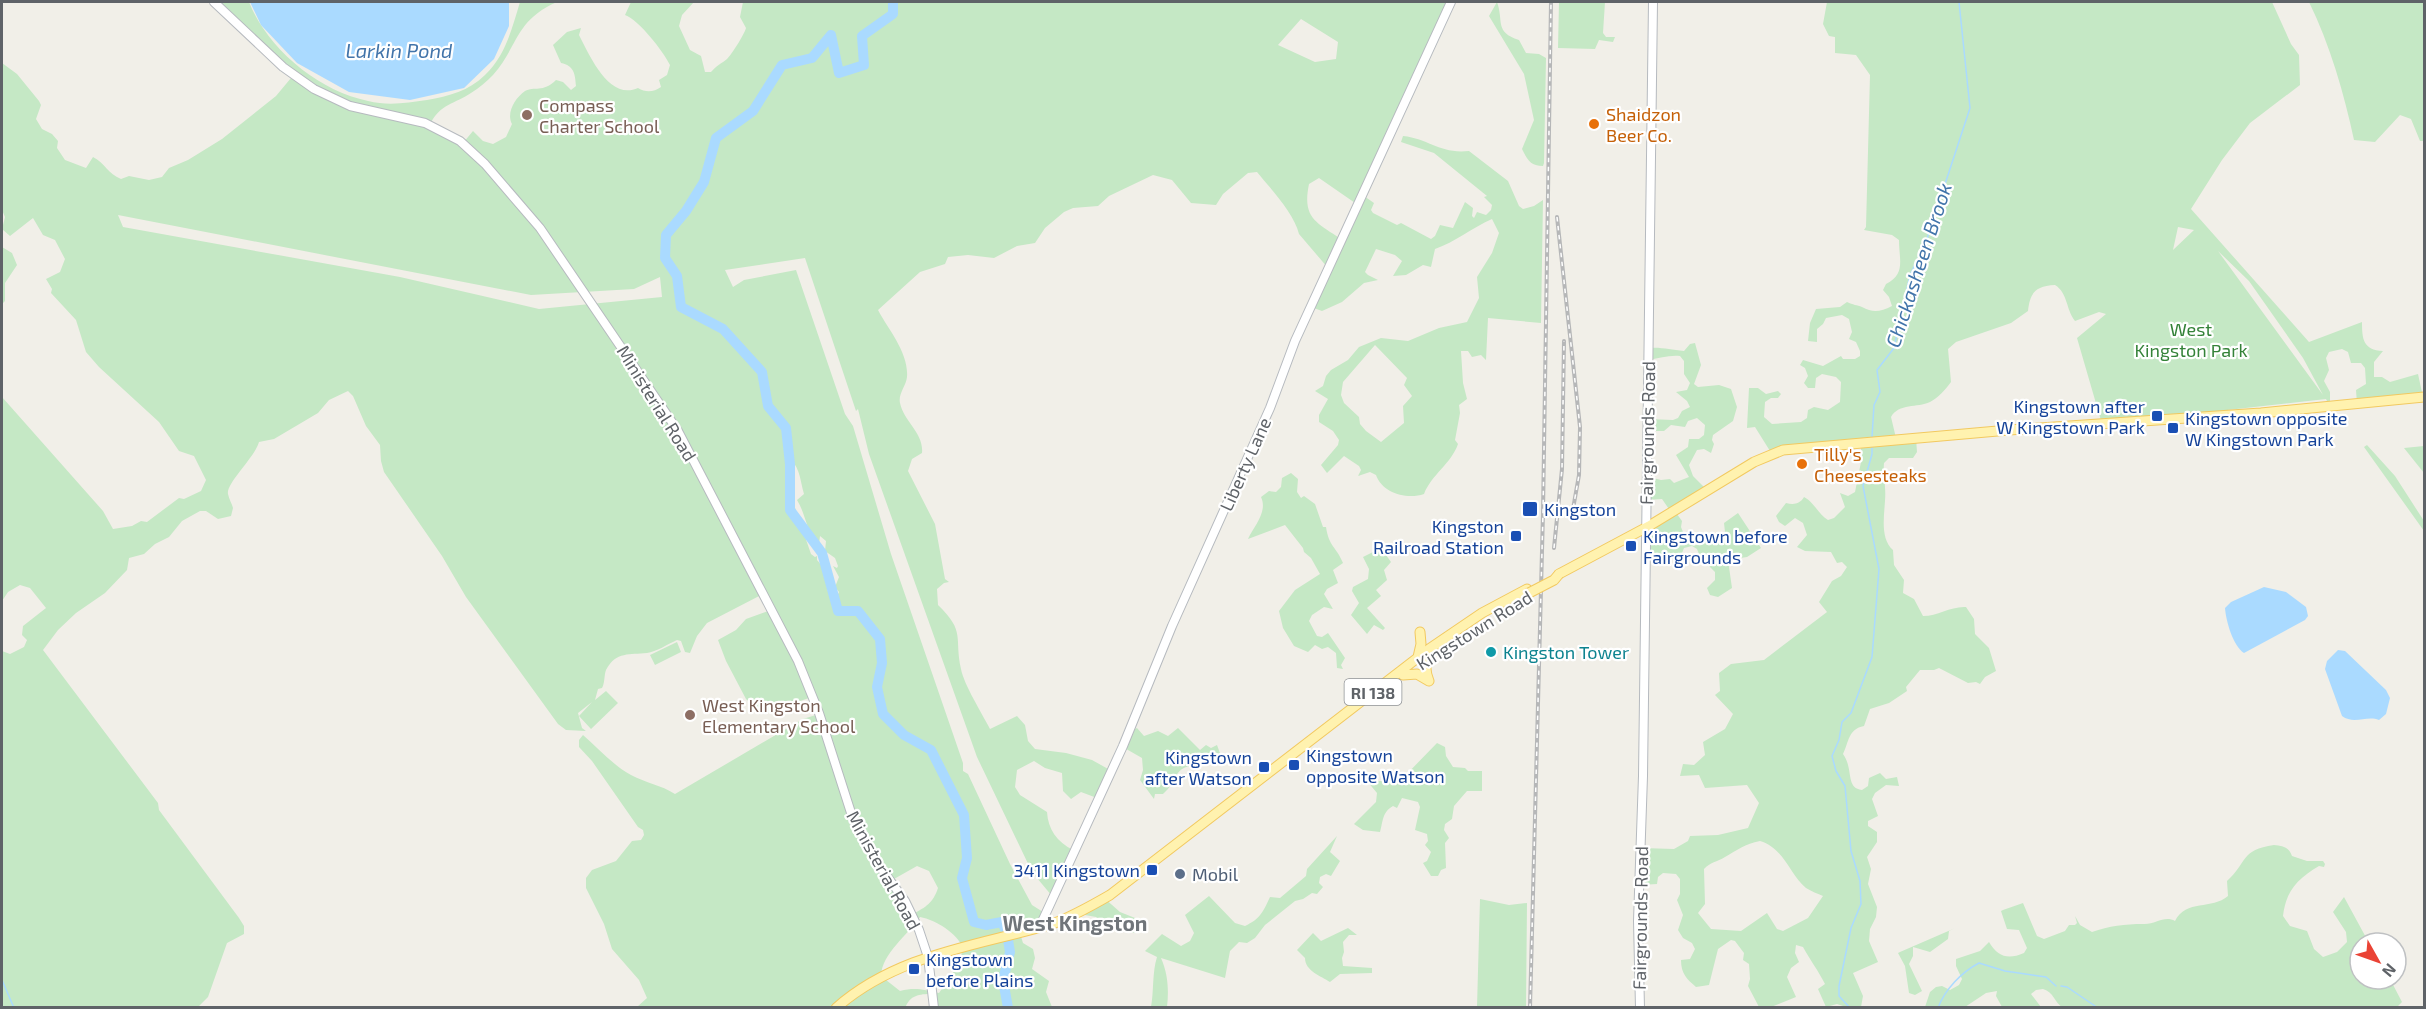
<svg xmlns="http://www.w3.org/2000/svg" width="2426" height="1009" viewBox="0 0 2426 1009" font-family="'Exo 2',sans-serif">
<rect width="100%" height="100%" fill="#f1efe8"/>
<path fill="#c5e8c5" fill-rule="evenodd" d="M214,2H249C267,48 318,91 368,101C388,106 407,103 427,100C449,96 469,91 485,75C506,55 512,28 520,2H557C515,20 518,47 493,75C487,81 479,88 471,93C456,103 439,105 431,123L463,143L473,131L483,141L493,144L506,137L512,124C506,113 515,98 525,91C534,86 543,93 556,80L563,82L571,90L576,86C575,73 574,66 561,63L553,45L567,32L581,28L579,35C590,56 609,101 638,88C646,93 654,92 661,87L659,80L667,75L670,65C663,51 639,20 625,15L631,2H694L682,15L679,26L690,50L701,56L705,72H711C716,66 722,63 727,59C732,54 744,35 746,28L740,17L743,2H1451L1364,196L1374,203L1371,210L1373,213L1397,225L1401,223L1431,239L1435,236L1440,225L1453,228L1465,202L1473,208L1472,216L1474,218L1477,212L1486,215L1491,210L1492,205L1484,197L1487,196L1434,153L1401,142L1403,136C1430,139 1439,154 1469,151L1508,181L1519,206L1523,209L1534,206L1543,200L1541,323L1488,318L1486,360L1481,355L1472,357L1468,351H1461L1463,383L1467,399L1459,405L1460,413L1455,440L1458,444C1451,464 1432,474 1424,494C1407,500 1382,493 1376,475L1370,472L1358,476L1361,470L1359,466L1344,456L1327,473L1321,465L1338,445L1339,440L1333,431L1319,422V415L1328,399L1315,391L1323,386L1326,376L1331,370L1348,360L1359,347L1381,338L1408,341L1439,328L1467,322L1479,298L1477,277L1492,253L1499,233L1492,219C1472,228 1455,242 1435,249L1431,267L1423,265L1406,275L1393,276L1402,261L1395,255L1376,249L1365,272L1368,275L1378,280L1364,283L1342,302L1322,311L1311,307L1328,268L1299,234C1294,213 1270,188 1257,172L1248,173L1223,194L1216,205L1191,203L1172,180L1153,175L1109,196L1098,206L1073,208L1064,212L1045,228L1035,243L1017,246L994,258L968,255L948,257L945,264L920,272L878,310C888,329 909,353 907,377C906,386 898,394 900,403C904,422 924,433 922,453L912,459L908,471L935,524L945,579L949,582L944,583L937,589L938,605C966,632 954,637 961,669C964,685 982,713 990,729L1017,716L1025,725L1028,741L1035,749L1066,753L1092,760L1110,770L1097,798L1081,792L1071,799L1063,791L1062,773L1045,768L1034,761L1017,770L1015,787L1020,795L1047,812C1048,829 1057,842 1073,850L1052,896L1032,872L977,757L869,454L858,409L856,411L805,258L725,270L733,287L744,280L796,270L845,414L853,426L891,554L963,763V771L968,774L1010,864L1032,905L1043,912L1037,924L1019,930L1023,943L1033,949L1035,958L1032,969L1049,981L1046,992L1052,1007H934L932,994C919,994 910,995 905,1008L637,1007L647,998L639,980L612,949L604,924L586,888V878L592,870L616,861L632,841L641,840L644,835L643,830L638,827L592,761L579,747V740L583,735C598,748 614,766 631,775C646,783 661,785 675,794L803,719L819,714L812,697L762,714L746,699L726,661L718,640L736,630L746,619L771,610L763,594L707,623L697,636L690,653L685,652L681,641L677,640C668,644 656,652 647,653C630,655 616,651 606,670C604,675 605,683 602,688L598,689L595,700L606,691L618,703L591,729L579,716L592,702L578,713L582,728L586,731L566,730L558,724L466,597L442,556L384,472L381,461L380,445L366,426L353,396L348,391L329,400L318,413L274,439L259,442C255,457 226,483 228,494C229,499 232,504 233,508L231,516L218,519L206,511H200L182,521L169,537L155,544L144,554L129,558L127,570L105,593L76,613L58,630L43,650L158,803L159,810L239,918L244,926V934L227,943L208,997L198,1007H2V651L10,654L24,647L27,640L22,635L23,626L46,608L30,588L20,585L8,592L2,601V397L103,511L113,529L132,526L141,521L147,522L179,498L184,499L201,491L206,480L194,456L179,451L159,422L99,367L86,352L76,320L51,293L52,289L46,279L60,272L65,259L55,240L43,235L33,218L10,236L2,229L5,217L2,210V63L17,74L39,101L41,105L36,119L42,129L52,134L58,141L57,148L65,160L86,168L93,157C105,163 108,174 121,179L129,176L149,180L162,177L169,168L188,160L222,139L276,96L291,78L287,71ZM1301,19L1338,42L1336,59L1315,62L1278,45ZM1319,178L1358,205L1341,239C1316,222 1302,218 1309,184ZM118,215L531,295L634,289L660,277L662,297L539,309L400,277L123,227ZM1375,345L1407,378L1404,385L1412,396L1403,406L1404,423L1381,442L1366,431L1360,424L1359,417L1344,403L1341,395L1343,382ZM791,459C801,471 800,481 804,494L797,500C806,514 805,530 819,544L820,536L826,541L825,551L835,558L838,566L837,568L833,566L839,577L835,587L839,592L834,603C823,590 829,572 817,560V556L815,557L811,554L793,502L787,462ZM917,866L929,871L938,888C933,903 926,907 913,914L894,879ZM920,917C936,920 957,933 963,948L959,964L939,993C924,990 916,987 900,991L881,976C882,953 908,935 920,917Z
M1497,2C1504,21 1494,32 1519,40L1526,53L1539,54L1546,58L1544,163L1543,166C1530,166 1527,159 1522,149L1534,120L1524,74L1489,16Z
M1559,2H1605L1603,33L1606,37H1615L1613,42L1599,40L1595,49L1558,48Z
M1827,2H2272L2291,44L2299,55L2300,85L2250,123L2222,160L2191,209L2309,342L2362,322C2362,339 2363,350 2383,351L2374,362V377H2382L2390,382L2418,374L2423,397L2357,404L2356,390L2366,384L2365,368L2361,363H2351L2348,352L2342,349L2329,352L2326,358L2329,370L2324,381L2330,392V407L2326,399L2102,424L2077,338L2106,314L2099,312L2075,321C2066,310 2068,293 2055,285C2035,286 2030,293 2028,311L2011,323L1956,342L1948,349L1951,382C1945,390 1938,398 1930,402C1917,408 1899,403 1891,417L1896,438H1916L1917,452L1913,458H1889L1884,463C1883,472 1885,480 1885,488C1887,506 1877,536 1893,550L1894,565L1904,580L1903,593L1914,599L1923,616C1938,616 1951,606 1966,607L1974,619L1975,634L1989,648L1996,671L1985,677L1980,684L1976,682L1968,683L1939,668L1934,670H1920L1906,687L1907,691L1889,703L1870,709L1864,726C1848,729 1849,742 1843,754C1854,769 1845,788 1862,790L1868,786L1869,778L1880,773L1886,779L1897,777L1899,786L1886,785L1875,793L1872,799L1878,816L1868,821V826L1877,832V842L1867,857L1871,869L1868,884L1877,907L1876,917L1870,929L1869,941L1878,962L1853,973L1863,996L1861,1007H1846L1837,1004L1826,1007L1818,989L1825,984C1818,970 1810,960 1803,947L1796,945L1795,953L1799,962L1791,968L1787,977L1796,997L1771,1007H1759L1748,986L1750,979L1749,964L1743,960L1744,953L1735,941L1731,940L1718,949L1709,985L1696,987C1687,979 1681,974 1681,960L1690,959L1695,949L1692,943L1683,938L1678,930L1683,915L1677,900L1680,894V879L1676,874L1663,873L1658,877L1657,884L1641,885L1642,848L1674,849L1688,841L1690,836L1718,835L1748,828L1759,803L1747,785L1705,788L1699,775L1680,776L1683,764L1694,765L1705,755L1703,742L1725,729L1733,714L1715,695L1720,691L1719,673L1731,664L1764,660L1827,612L1819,602L1832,581L1841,576L1847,567L1842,562L1837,563L1831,552L1805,551L1797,547L1807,535L1803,523L1795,518L1785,526L1779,522L1776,516L1786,503C1794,505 1800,504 1804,497C1814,502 1818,514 1828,520L1834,518L1845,507L1840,493L1848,496L1855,492L1862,457L1860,442L1770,451L1755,427L1747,428L1749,388H1758L1766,394L1778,391L1781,394L1778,398H1771L1765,402L1764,417L1772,424L1801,422L1807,418L1808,410L1814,407L1828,410L1840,402L1841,382L1836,377L1822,374L1816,378L1815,388H1808L1804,383L1808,376L1805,368L1800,365L1803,360L1823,366L1841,356L1843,359H1855L1860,356V351L1856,342L1849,339L1852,332L1849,319L1842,315L1826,318L1823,324L1817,329V342L1808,341L1810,323L1816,309L1840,307L1847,302C1853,305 1857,305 1862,307C1873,313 1880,312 1892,306L1889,297L1883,290L1886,284C1906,274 1899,260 1899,240L1892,235L1864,230L1866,227L1870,75L1856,55L1835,53V37L1829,36L1823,24ZM2178,227L2194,230L2173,250ZM2218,251L2249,281L2303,358L2323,395ZM1760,841C1784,848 1790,875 1806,888C1811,891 1818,894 1823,896L1808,918L1783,931L1777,929L1767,913L1741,931L1711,929L1698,913L1705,904L1704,869C1710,862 1717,862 1725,857C1737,850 1745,844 1760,841Z
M2309,2H2424V141H2420L2411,119L2400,115L2375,142L2354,140C2344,93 2330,45 2309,2Z
M2,247L12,253L17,265L5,283V301L2,304Z
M1695,343L1701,365L1694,384L1698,387L1719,385L1731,389L1737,407L1733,421L1713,435L1712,440L1714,444L1711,453L1704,449L1697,450L1689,465L1693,476L1705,488L1674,510L1682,521L1681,527L1687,542L1694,546L1705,540H1718L1725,532L1724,523L1738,513L1761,548L1747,557L1734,559L1729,567L1732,588L1718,597L1710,595L1707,588L1715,580V572L1708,565L1703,564L1697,549L1692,546L1684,548L1680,558L1646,561V527L1671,512L1662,499L1647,500L1649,477L1661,480L1670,479L1674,483L1689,477L1676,455L1688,447L1689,439H1699L1704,435L1705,425L1697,418L1688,421L1685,427L1671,425L1664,431H1650L1649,419L1673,420L1678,418L1682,411L1690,407L1687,401L1676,392L1687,390L1690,383L1684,374V361L1680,356C1669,355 1660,358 1649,360V348C1662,347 1671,350 1684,351L1690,344Z
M2367,445L2395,476L2424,521V531L2364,447Z
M2424,446V473L2404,448Z
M1291,473L1298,479L1297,492L1301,498L1304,496L1315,504L1323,527H1326C1329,547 1336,546 1343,563L1333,570L1338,583L1327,589L1324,594L1333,609L1324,607L1312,615L1309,621L1317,636L1322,637L1328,633L1345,658L1341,665L1343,669L1337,668L1336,653L1328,647L1322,649L1315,645L1308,652L1294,646L1283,628L1279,611L1295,590L1320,574L1311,558L1304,552L1303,548L1285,525L1248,539C1254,526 1268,512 1261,497L1269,491L1276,492L1281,487L1282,478Z
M1381,548L1391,562L1384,570L1387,580L1376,590L1381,596L1367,608L1385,628L1383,630L1374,625L1367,634L1351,615L1359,603L1352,591L1353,587L1368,579L1369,569L1363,557Z
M677,642L681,652L655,665L650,655Z
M1137,728L1144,736L1158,731L1168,736L1178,728L1200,750L1206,745L1211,748L1217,745L1221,756L1215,761L1207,760L1200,766C1172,764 1179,781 1163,794H1155L1154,799L1140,780L1143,770L1142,758L1121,746L1127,733Z
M1437,743L1445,747L1446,756L1453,767L1465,768L1468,771H1482V791H1467L1454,806L1452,819L1445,824L1444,830L1449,838L1445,843L1446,868L1441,870L1438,876H1431L1423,863L1427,861L1431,852L1425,845L1428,841L1427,834L1415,830L1420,807L1418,802L1402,798L1397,808L1393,806C1382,812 1383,822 1380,832L1363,830L1354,824L1376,802L1377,793L1367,781H1400Z
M1337,836L1330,852L1340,861L1331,876L1326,874L1320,877L1319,883L1323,887L1317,894L1312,893L1303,899L1295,901L1265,925L1255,938L1247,943L1239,942L1230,951L1225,978L1161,958C1168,974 1169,990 1167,1007H1151C1154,991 1152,973 1157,957L1145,951L1162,934L1181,946L1190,941L1194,933L1185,915L1209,896L1235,923L1245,926C1260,919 1263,912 1270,897L1280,898L1306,876L1307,869Z
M2274,845C2283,846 2289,847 2292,856L2307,861H2323L2325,864L2324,867L2319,866C2297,879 2286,891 2283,916L2290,926L2307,931L2314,949L2323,957L2337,952L2347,942L2346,932L2333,912L2344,897L2369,943H2360V979H2390L2402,1002L2397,1007L2063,1008C2054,1002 2054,992 2043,989L2036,990L2031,994L2041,1007H2002L1996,996L1997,991L1986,993L1965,1007H1925L1930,992L1936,987L1942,986L1950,990L1959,985L1962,979L1956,966V959L1980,951L1989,942C1998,957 2008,960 2024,953L2027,948L2019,930L2007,929L2001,911L2003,910L2023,903L2037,936L2044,939L2065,931L2069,925H2075L2077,923L2075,916L2080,925L2092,932C2109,926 2125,924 2143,924C2155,925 2164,915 2175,921C2186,899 2212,910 2228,896L2227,881C2248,862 2240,850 2274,845Z
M1103,897L1120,912L1140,920L1141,927L1136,933L1104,927L1096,917L1085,915L1078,910Z
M1480,899L1509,905L1527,903L1526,1007H1477Z
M1348,928L1357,935H1349L1343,942L1344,952L1342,958L1343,966L1372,968V973L1340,974L1330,982C1321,976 1305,971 1305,958L1297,950L1313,933L1321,941Z
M1955,928L1949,931L1948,939L1930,952L1913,947V956L1909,964L1922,991L1915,995L1909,993L1905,966L1898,953L1900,952L1953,929Z"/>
<path fill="#aadaff" d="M250,2H509V26L494,59L464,88L410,100L349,92L297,63L261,25Z
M2264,587L2286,592L2306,607L2308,616L2305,620L2244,653C2233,646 2226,621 2225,608L2231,602Z
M2338,650L2345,651L2386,690L2390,698L2386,714L2379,720C2367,715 2354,725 2342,716L2325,669L2327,661Z"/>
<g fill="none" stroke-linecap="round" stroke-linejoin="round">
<path stroke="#aadaff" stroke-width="1.5" d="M1872,437L1874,405L1880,392L1877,370L1894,348L1910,275L1926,242L1970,108L1959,2
M2,980L14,1008
M2061,986L2067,987L2098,1008
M1850,1008L1839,996V986L1851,928L1861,904L1860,881L1851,851L1845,786L1836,771L1832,756L1839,740L1842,722L1851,713L1872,657L1879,569L1863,486L1872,454V445
M1938,1008C1945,989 1962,972 1979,963L2005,971L2046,977L2056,986"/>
<path stroke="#aadaff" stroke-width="10" d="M893,2V14L862,36L864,65L839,73L831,35L812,58L782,65L753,111L716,138L704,182L686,211L666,235L665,258L677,276L681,307L723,329L762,372L768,406L786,428L790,464V510L822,553L838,611H858L880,639L882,663L877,687L883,714L904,735L931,750L964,815L967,858L962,878L974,922L986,925L1002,922L1006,931
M1008,940L1010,952L1003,980L1008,1008"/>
<defs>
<path id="secondary" d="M214,2L283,67L314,89L350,106L425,123L460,141L485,164L540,228L678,431L798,661L819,713L853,819L878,864L905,901L919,930L928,957L934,1008
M1040,926L1123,746L1172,626L1270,408L1295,341L1451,2
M1640,1008L1638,921L1643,776L1653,2"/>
<path id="primary" d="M1559,574L1649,526L1754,462L1783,450L2009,430L2261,413L2424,397
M1418,657L1421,644L1420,632
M1403,675L1417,674L1429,681
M1429,681C1424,669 1425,662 1434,652
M836,1008C897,954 977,946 1052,924C1072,917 1091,906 1110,895L1429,649L1482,613L1527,589"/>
</defs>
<use href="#secondary" stroke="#b6babf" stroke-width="10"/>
<use href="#primary" stroke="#f2c960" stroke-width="11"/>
<use href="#secondary" stroke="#fff" stroke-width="8"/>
<use href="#primary" stroke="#fff2af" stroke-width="9"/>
<defs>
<path id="rail" d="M1557,217L1580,427L1579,475L1573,509
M1554,548L1562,469L1564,341
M1530,1008L1543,513L1551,2"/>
</defs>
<use href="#rail" stroke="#b6b7b8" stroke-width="4"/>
<use href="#rail" stroke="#fff" stroke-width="1.5" stroke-dasharray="4.5" stroke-linecap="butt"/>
<defs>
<path id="primary-bridge" d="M1527,594L1554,580L1559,574"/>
</defs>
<use href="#primary-bridge" stroke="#f2c960" stroke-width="11" stroke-linecap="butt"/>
<use href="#primary-bridge" stroke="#fff2af" stroke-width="9"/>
</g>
<g fill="#8d6e63" stroke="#fff" stroke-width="2">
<circle cx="527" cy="115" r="6"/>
<circle cx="690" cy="715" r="6"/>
</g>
<g fill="#e8710a" stroke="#fff" stroke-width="2">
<circle cx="1594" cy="124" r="6"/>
<circle cx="1802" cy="464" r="6"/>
</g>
<g fill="#1a4fb4" stroke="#fff" stroke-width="2">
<rect x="2151" y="410" width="12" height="12" rx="3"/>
<rect x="2167" y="422" width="12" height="12" rx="3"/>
<rect x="1522" y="501" width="16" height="16" rx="3"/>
<rect x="1510" y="530" width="12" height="12" rx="3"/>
<rect x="1625" y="540" width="12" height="12" rx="3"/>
<rect x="1288" y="759" width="12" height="12" rx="3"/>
<rect x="1258" y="761" width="12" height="12" rx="3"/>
<rect x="1146" y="864" width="12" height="12" rx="3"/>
<rect x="908" y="963" width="12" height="12" rx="3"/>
</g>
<circle fill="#0f9aa8" stroke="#fff" stroke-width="2" cx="1491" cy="652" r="6"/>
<circle fill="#5c6f8a" stroke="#fff" stroke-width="2" cx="1180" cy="874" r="6"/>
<g text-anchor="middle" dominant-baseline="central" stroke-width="4.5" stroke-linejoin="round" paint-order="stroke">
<rect fill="#fff" stroke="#8f9295" stroke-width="1.5" x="1344.5" y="679" width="57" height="26" rx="4.5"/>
<g font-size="16" font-weight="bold" fill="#5f6368">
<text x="1373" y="692">RI 138</text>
</g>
<g font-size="18" fill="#785e54" stroke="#fff" text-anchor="start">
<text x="539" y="105">Compass<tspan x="539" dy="21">Charter School</tspan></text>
<text x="702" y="705">West Kingston<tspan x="702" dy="21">Elementary School</tspan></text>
</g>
<g font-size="18" fill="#c56008" stroke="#fff" text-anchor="start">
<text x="1606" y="114">Shaidzon<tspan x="1606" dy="21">Beer Co.</tspan></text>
<text x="1814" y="454">Tilly's<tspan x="1814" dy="21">Cheesesteaks</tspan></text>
</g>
<g font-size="18" fill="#348238" stroke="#fff">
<text x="2191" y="329">West<tspan x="2191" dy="21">Kingston Park</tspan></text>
</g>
<g font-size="18" fill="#5f6368" stroke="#fff">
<text transform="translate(657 403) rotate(58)">Ministerial Road</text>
<text transform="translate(1647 433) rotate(-89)">Fairgrounds Road</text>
<text transform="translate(1245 464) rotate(-66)">Liberty Lane</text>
<text transform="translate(1474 630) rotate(-32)">Kingstown Road</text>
<text transform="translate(884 870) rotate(61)">Ministerial Road</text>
<text transform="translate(1640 918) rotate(-89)">Fairgrounds Road</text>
</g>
<g font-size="18" fill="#164399" stroke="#fff" text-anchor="start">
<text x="2145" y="406" text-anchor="end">Kingstown after<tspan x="2145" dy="21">W Kingstown Park</tspan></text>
<text x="2185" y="418">Kingstown opposite<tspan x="2185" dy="21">W Kingstown Park</tspan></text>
<text x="1544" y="509">Kingston</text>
<text x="1504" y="526" text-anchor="end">Kingston<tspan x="1504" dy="21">Railroad Station</tspan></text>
<text x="1643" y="536">Kingstown before<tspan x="1643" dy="21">Fairgrounds</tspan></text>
<text x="1306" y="755">Kingstown<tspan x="1306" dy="21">opposite Watson</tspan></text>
<text x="1252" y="757" text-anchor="end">Kingstown<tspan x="1252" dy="21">after Watson</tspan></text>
<text x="1140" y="870" text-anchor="end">3411 Kingstown</text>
<text x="926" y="959">Kingstown<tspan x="926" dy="21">before Plains</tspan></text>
</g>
<g font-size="18" fill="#0d838f" stroke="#fff" text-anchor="start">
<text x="1503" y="652">Kingston Tower</text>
</g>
<g font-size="18" fill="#4e5e75" stroke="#fff" text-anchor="start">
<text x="1192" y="874">Mobil</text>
</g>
<g font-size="20" font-style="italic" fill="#4174aa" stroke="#fff">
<text x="399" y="50">Larkin Pond</text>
<text transform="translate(1918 265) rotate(-72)">Chickasheen Brook</text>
</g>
<g font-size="21" font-weight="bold" fill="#70757a" stroke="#fff">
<text x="1075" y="922">West Kingston</text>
</g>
</g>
<rect width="2426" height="1009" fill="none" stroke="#5f6368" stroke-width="6"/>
<g transform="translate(2378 961) rotate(130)"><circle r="28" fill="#ffffff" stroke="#bfc1c3" stroke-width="1.5"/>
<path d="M0-4.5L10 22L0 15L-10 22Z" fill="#ea4335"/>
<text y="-9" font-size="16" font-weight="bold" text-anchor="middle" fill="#5f6368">N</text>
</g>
</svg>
